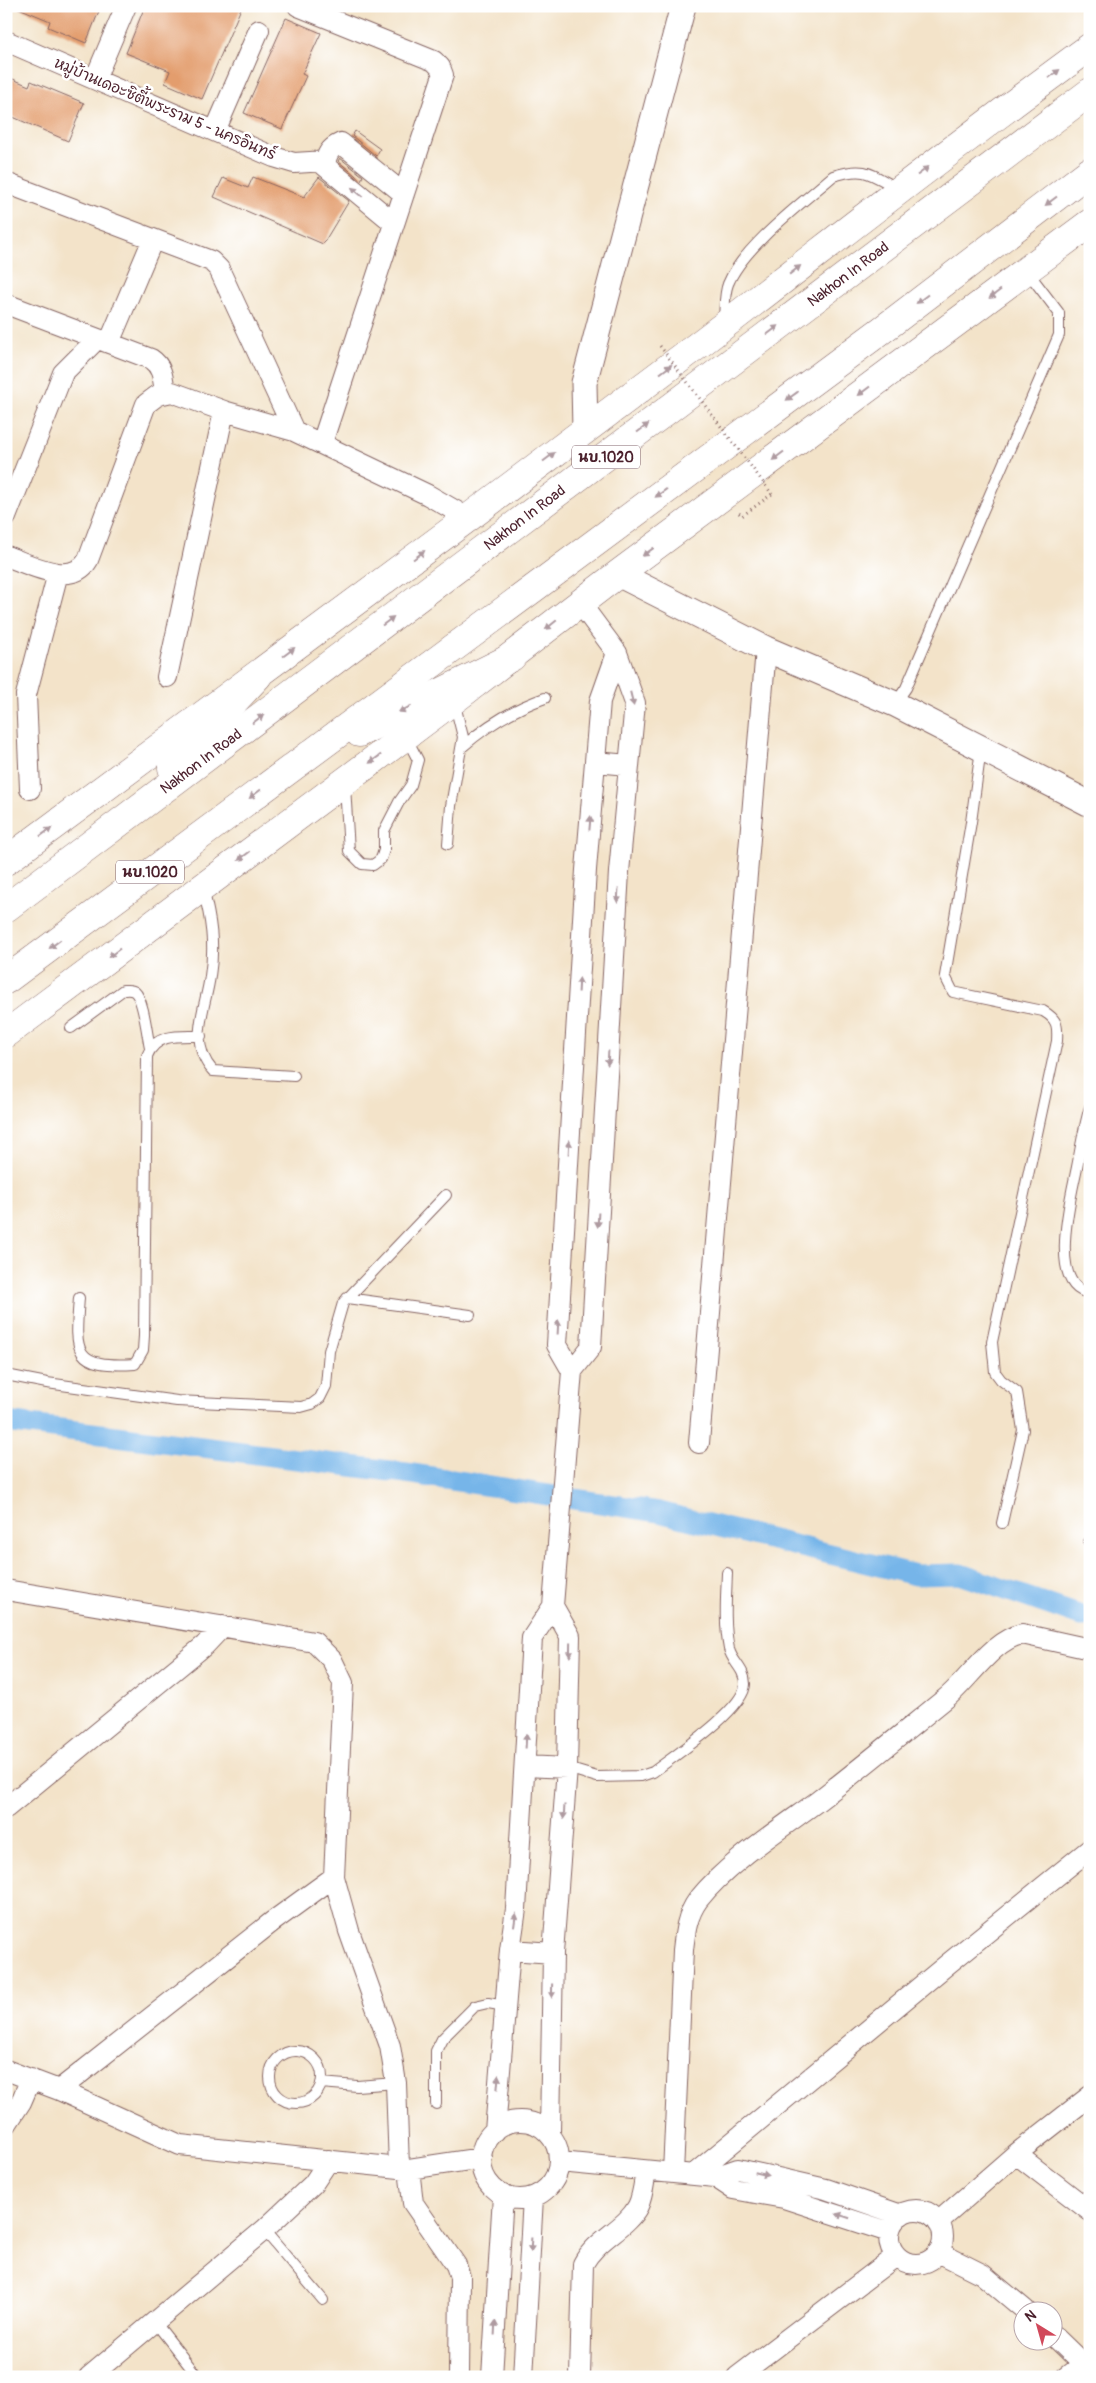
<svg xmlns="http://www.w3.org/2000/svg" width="1096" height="2383" viewBox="0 0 1096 2383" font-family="Pangolin,'Playpen Sans Thai',sans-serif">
<rect width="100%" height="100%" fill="#fff"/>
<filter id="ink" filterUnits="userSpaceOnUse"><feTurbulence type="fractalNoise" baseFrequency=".02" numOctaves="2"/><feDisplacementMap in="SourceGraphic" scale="10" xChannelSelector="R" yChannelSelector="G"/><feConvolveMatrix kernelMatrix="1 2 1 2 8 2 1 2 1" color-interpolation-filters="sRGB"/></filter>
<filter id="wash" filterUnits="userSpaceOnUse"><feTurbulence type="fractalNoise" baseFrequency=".0096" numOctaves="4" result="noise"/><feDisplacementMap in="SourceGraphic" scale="20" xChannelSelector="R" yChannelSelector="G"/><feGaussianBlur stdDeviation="1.12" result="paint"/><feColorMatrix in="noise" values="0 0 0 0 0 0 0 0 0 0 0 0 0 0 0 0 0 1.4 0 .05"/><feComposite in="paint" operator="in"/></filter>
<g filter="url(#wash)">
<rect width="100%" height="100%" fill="#f3e3c9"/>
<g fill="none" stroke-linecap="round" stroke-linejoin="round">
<path stroke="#76b5e9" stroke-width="21" d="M6,1422L406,1473L659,1512L916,1575L960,1574L1081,1616H1090"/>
</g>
<g id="blocks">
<path fill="#e39d6d" d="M14,6H101L86,43L48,27L50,21Z
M145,6H242L202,99L165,83L170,71L126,53Z
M286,18L321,33L302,74L306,76L282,129L244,113Z
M6,76L29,86L31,81L84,103L68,141L6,114Z
M355,131L380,149L376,156L352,136Z
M340,158L363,176L361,180L338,161Z
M253,177L304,197L319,177L349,201L323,244L214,197L223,178L248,188Z"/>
</g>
</g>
<g filter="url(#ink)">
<use href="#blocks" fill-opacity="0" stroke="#856462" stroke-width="1"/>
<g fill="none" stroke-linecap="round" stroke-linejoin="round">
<defs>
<path id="service" d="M724,319C725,308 724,294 728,284C743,247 802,203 833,176C865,166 870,173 898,189
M895,704L906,688L1059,335V313L1027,271
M461,748C487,725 513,709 545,698
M981,749L971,822L945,976L953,992L1043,1011C1057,1019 1058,1025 1057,1041L992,1342L995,1372L1001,1380L1017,1392L1023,1430L1002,1523
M345,786L349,851L362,864L373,865L381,859L384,850V831L399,802L411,785L418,760L406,737
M448,844L451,806L463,737L454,701
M203,889C211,919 215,945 210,976C206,1008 187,1042 213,1071L294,1076
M71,1028L123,990C127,990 132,989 135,992C144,1000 147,1036 150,1048
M1090,1107C1084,1126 1081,1147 1077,1167C1072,1193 1046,1288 1090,1293
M79,1298C75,1351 72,1368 135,1364L143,1350L144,1336L147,1056C156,1033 179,1036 201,1036
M347,1298L470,1315
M6,1375L47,1383L177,1401L301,1407L312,1404L320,1398L326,1386L329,1351L343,1303L446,1195
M1089,1542H1090
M567,1768L597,1777L641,1776L653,1772C674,1756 745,1709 745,1684C745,1669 732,1662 729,1649C724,1624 726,1599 727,1573
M270 2077a26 26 0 1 1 52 0a26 26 0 1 1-52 0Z
M321,2083L357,2086L396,2083
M436,2104V2051L442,2039L475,2006L488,2003L505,2006
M264,2230L323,2300
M155,2322L198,2377"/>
<path id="minor" d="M298,6L434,61L440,67L443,75L322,443
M6,41L274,157L294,163L326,161
M95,79L126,6
M215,131L259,30
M6,183L211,261L219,269L294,431L428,495L468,518
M394,223L325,166C326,154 330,148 341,143L404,194
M6,304L151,359C163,367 163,379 165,393
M109,343L153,239
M6,517L63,373L97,339
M6,556C29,564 72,588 88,560L146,404L158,395L172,392L224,411L294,431
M167,677L224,411
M595,762L629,765
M30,789L26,695L58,573
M572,1371L557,1345L586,870L600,701L617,653
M699,1443L766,649
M6,1590L314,1642L332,1660L343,1683L334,1877L349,1931L390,2046L396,2083L399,2167
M525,1766L567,1768
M6,1808L205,1645L223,1626
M510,1950L553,1953
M6,2070L59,2090L180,2145L409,2169L482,2158
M59,2090L272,1922L334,1877
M481 2160a39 39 0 1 1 78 0a39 39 0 1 1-78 0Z
M6,2125L21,2102L31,2079
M495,2131L510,1950L516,1909L532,1638L553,1606L572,1371L591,1347L619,872L635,703L617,653L580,603
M550,2133L553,1953L567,1768L570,1636L553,1606
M1016,2154L1090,2096
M560,2162L715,2177L738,2169L826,2189L901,2215
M409,2169L413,2203L456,2265L460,2277L459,2377
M673,2173L683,1950C685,1932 687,1915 698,1900C727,1863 780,1829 818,1801C861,1768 903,1733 945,1699C969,1680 992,1640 1022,1634L1090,1649
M693,2175L949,1963L1090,1849
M715,2177L733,2189L784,2198L889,2232
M889 2237a27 27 0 1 1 54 0a27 27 0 1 1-54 0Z
M938,2222L1016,2154L1090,2211
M938,2252L982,2274L1025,2310
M1054,2336L1083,2364L1090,2372
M89,2377L264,2230L313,2184L329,2160
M492,2377L503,2195
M523,2377L533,2197
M580,2377L583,2264C596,2239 627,2228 638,2206C643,2196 644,2182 646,2171
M737,2377L896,2256
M1066,2377L1083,2364"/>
<path id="tertiary" d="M585,430L584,383L683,6
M618,574L766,649L895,704L1090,804"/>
<path id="secondary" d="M6,861C240,689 473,515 705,340C833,242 959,142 1090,47
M6,1034L454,700L618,574L1090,223"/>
<g id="primary">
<path d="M359,733L512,657"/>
<path d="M172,768L258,676"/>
<path id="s1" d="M6,908L1090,92"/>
<path d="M6,980L894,321L1090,171"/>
</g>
</defs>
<use href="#service" stroke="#856462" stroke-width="12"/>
<use href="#minor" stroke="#856462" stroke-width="22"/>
<use href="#tertiary" stroke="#856462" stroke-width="27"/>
<use href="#secondary" stroke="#856462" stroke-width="29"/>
<use href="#primary" stroke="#856462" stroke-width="29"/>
<path stroke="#856462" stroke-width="3" stroke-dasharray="1 4" stroke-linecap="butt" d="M739,513L742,516L772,494"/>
<use href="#service" stroke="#fff" stroke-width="10"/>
<use href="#minor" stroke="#fff" stroke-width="20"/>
<use href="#tertiary" stroke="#fff" stroke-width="25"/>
<use href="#secondary" stroke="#fff" stroke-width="28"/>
<use href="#primary" stroke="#fff" stroke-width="28"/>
<path stroke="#856462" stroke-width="3" stroke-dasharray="1 4" stroke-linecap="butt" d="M660,346L772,494"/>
</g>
<defs><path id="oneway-solid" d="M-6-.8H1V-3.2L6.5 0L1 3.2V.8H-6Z" transform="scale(1.25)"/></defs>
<g fill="#ae9aa0">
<use href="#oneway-solid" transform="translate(1054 74) rotate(-37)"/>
<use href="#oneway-solid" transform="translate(923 171) rotate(-37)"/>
<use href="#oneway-solid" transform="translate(357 192) rotate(-140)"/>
<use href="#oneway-solid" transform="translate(1051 201) rotate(143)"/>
<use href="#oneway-solid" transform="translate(795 270) rotate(-38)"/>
<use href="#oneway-solid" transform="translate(995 294) rotate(143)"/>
<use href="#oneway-solid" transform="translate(922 299) rotate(143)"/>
<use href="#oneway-solid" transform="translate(773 330) rotate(-37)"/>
<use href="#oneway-solid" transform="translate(666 369) rotate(-37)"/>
<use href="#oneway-solid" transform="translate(864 391) rotate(143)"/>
<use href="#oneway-solid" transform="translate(792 396) rotate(144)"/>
<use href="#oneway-solid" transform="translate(643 428) rotate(-37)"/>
<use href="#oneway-solid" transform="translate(778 456) rotate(143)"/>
<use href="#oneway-solid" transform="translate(549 457) rotate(-37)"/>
<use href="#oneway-solid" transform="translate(661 493) rotate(144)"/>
<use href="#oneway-solid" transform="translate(648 552) rotate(144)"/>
<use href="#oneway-solid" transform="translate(419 555) rotate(-37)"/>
<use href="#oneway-solid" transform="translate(388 621) rotate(-37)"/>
<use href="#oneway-solid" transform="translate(551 625) rotate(141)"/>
<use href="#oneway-solid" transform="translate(289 652) rotate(-37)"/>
<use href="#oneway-solid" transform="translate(632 699) rotate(76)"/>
<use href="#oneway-solid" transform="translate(405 709) rotate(154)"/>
<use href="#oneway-solid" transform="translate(258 719) rotate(-37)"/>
<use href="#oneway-solid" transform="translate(375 759) rotate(144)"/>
<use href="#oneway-solid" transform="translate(255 794) rotate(143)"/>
<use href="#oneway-solid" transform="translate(590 823) rotate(-85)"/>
<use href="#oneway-solid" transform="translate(46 832) rotate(-36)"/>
<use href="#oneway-solid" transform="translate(244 856) rotate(143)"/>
<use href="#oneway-solid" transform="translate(618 896) rotate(93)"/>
<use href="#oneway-solid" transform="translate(55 944) rotate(143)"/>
<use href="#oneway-solid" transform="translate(114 953) rotate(143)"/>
<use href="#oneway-solid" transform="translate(579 985) rotate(-87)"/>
<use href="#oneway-solid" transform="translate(608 1058) rotate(93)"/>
<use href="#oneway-solid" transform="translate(569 1147) rotate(-87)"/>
<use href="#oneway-solid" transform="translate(598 1220) rotate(93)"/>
<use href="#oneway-solid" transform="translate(558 1327) rotate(-87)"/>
<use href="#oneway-solid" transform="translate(570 1650) rotate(91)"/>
<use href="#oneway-solid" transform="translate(526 1741) rotate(-87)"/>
<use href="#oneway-solid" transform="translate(564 1812) rotate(94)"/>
<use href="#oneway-solid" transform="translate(515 1920) rotate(-82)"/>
<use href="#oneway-solid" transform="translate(552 1991) rotate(91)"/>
<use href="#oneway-solid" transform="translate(498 2082) rotate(-85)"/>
<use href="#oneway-solid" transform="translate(762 2174) rotate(13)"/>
<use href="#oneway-solid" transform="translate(843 2216) rotate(-162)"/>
<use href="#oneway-solid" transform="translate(531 2245) rotate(93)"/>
<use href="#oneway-solid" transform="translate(495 2328) rotate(-87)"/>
</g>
</g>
<g text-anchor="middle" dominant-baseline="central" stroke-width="5" stroke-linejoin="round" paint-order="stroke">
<g fill="#fff" stroke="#80626b" stroke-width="1">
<rect x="572" y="445.5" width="68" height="23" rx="4"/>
<rect x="116" y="860.5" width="68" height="23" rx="4"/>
</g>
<g font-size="14" font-weight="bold" fill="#4a1f2b">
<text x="606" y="457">นบ.1020</text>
<text x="150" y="872">นบ.1020</text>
</g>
<g font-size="15" fill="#4a1f2b" stroke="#fff">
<text transform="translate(165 109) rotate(23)">หมู่บ้านเดอะซิตี้พระราม 5 - นครอินทร์</text>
<text stroke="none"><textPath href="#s1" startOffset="1054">Nakhon In Road</textPath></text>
<text stroke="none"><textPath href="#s1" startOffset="649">Nakhon In Road</textPath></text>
<text stroke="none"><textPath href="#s1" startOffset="244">Nakhon In Road</textPath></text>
</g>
</g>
<rect width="1096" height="2383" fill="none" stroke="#fff" stroke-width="25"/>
<g transform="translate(1038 2326) rotate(323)"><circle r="24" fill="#ffffff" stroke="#b7a5aa"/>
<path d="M0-4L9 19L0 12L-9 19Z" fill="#d1495b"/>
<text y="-8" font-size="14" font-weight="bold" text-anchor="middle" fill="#4a1f2b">N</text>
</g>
</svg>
